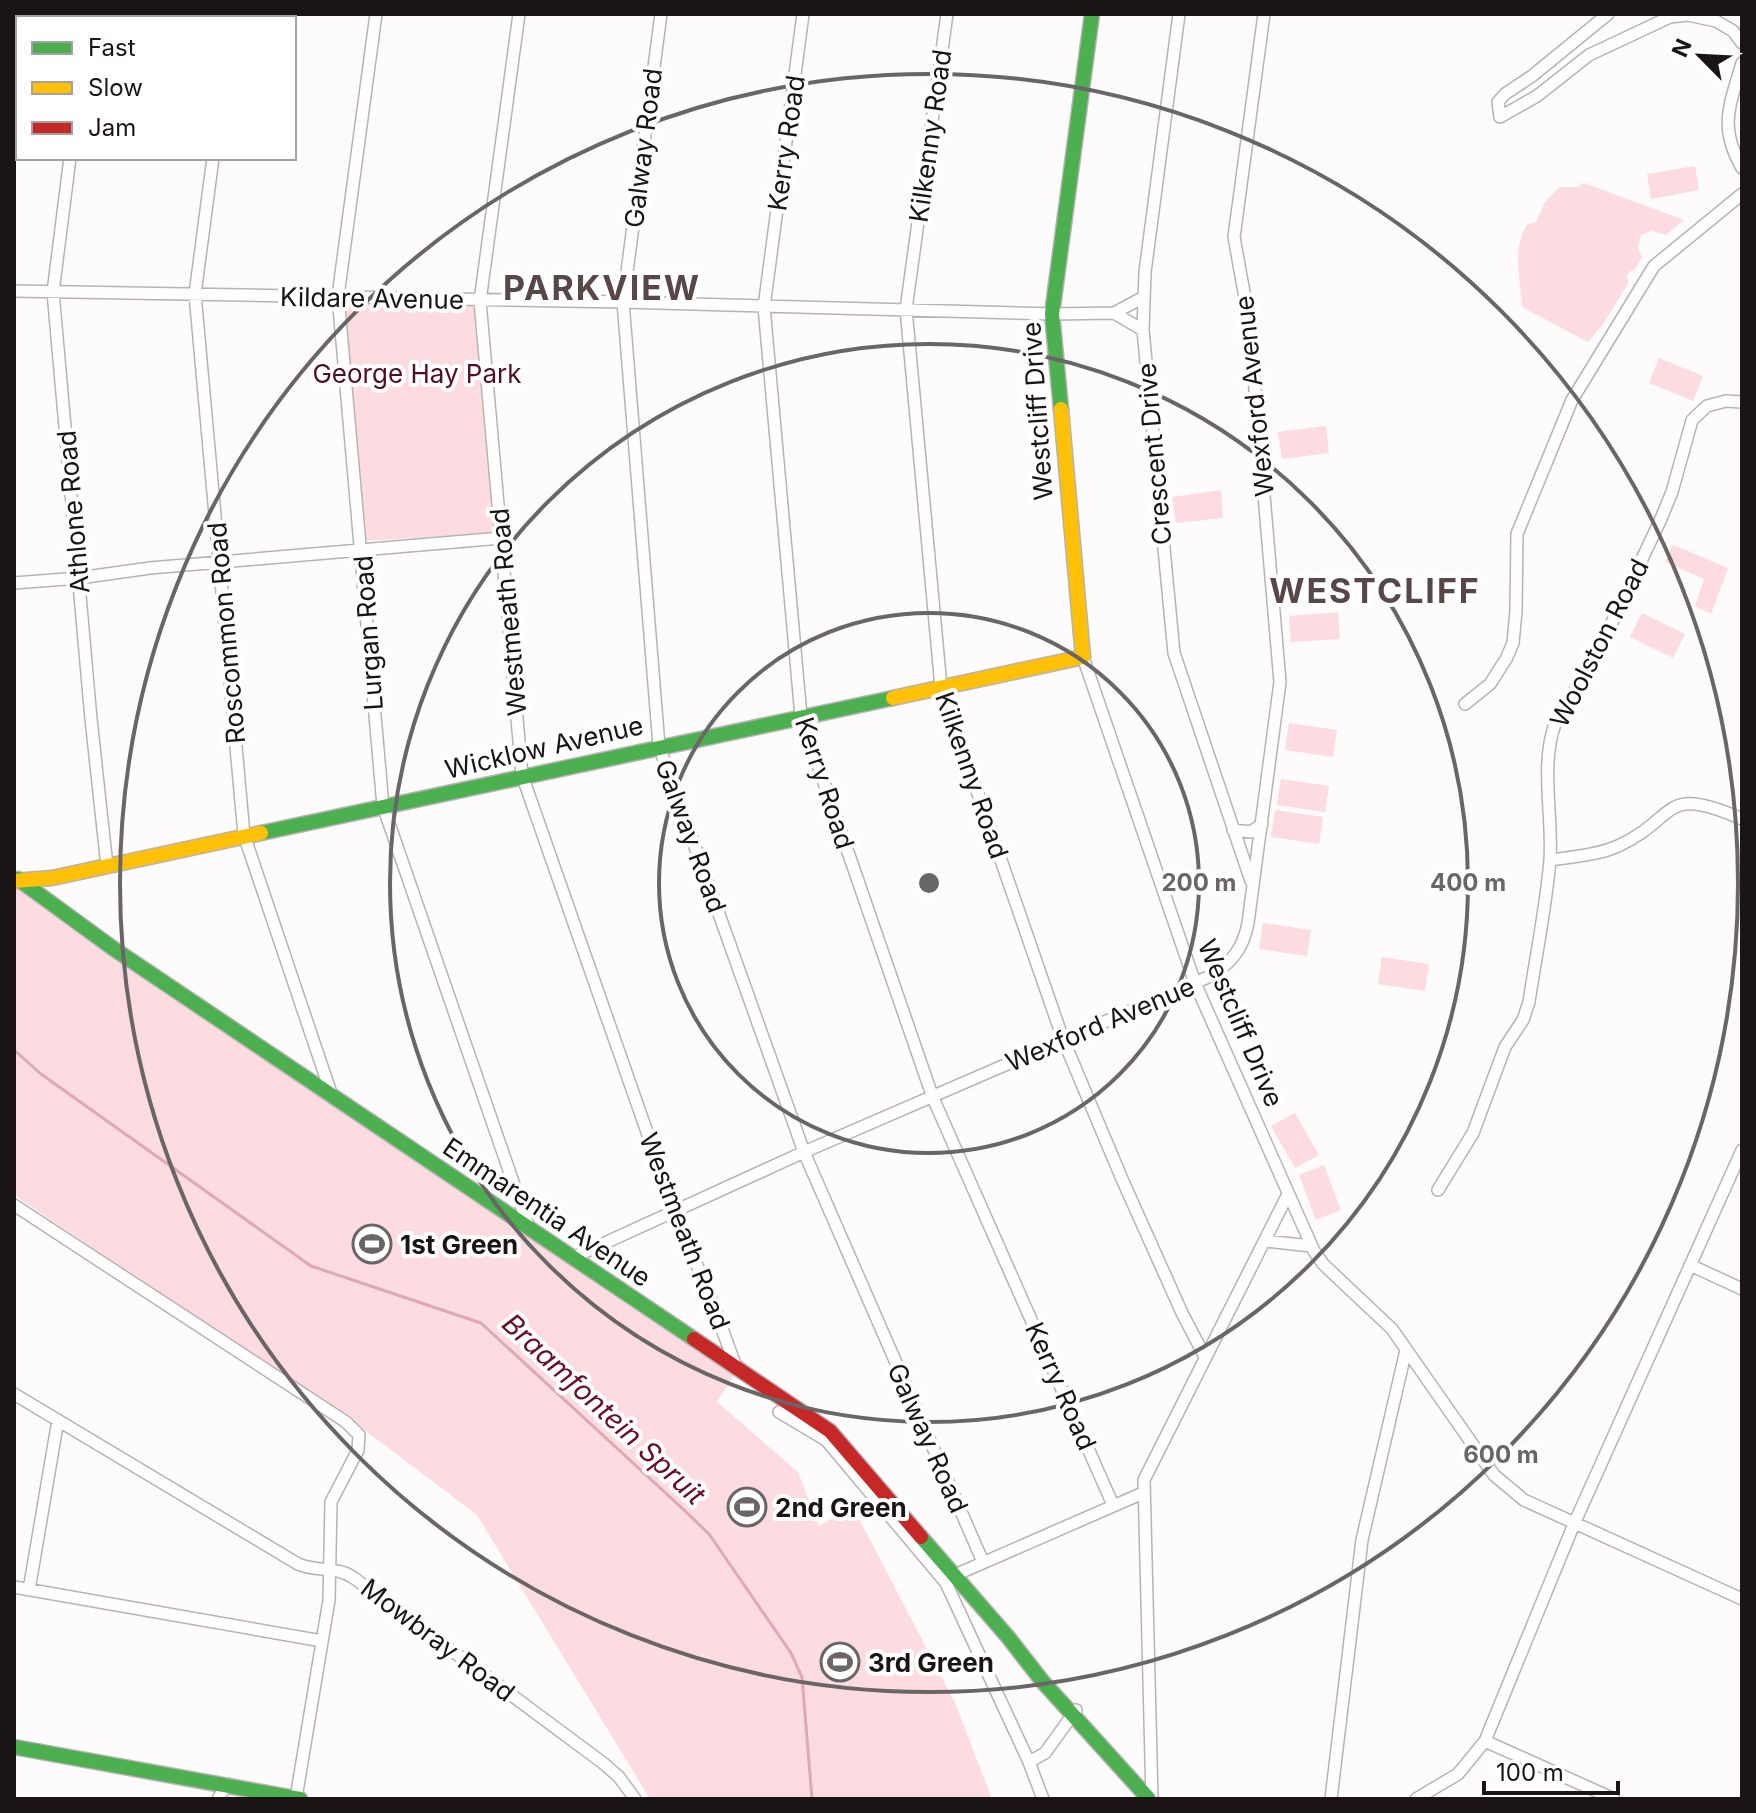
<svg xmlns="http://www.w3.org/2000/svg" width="1756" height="1813" viewBox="0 0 1756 1813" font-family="Inter,sans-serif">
<rect width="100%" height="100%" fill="#fdfbfb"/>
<path fill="#fcdce0" d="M1695,166L1699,190L1651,199L1647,174Z
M1584,183L1684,220L1666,235L1652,231L1641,235L1638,248L1642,257L1634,271H1630L1626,277L1629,282L1603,324L1588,342L1522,307C1520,278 1512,250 1527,225L1536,222L1545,202L1560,187H1578Z
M479,302L499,533L366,541L344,303Z
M1659,358L1703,376L1693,401L1649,383Z
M1326,426L1329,453L1282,459L1278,432Z
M1221,490L1223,518L1176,523L1172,497Z
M1673,545L1728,568L1711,614L1695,606L1704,579L1665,562Z
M1338,612L1340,639L1291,642L1289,616Z
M1642,613L1685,634L1673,658L1630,637Z
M1289,723L1337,730L1333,757L1285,750Z
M1281,779L1329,786L1325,812L1277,805Z
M1275,810L1323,817L1319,844L1271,837Z
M14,882L735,1373L717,1402L798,1472L819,1526L853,1507L956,1705L992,1799H650L477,1515L374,1437L14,1195Z
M1263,923L1311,930L1307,956L1259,949Z
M1382,957L1429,964L1425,991L1378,984Z
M1295,1113L1319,1155L1295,1168L1271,1126Z
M1324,1165L1341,1210L1316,1220L1299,1175Z"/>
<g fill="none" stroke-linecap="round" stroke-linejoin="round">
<path stroke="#dea9b2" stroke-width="3" d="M14,1050L41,1074L311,1266L481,1323L683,1509L709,1534L791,1653L802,1677L812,1799"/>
<defs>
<path id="street" d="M376,14L338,296L383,806L529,1228
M519,14L480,301L522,775L675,1212L713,1304L736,1367
M661,14L623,302L659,746L804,1152L983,1562
M803,14L764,307L801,716L933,1098L1113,1505
M947,14L906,309L941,687L1063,1039L1122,1179L1182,1313L1205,1357
M1179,14L1145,272L1143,330L1174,653L1251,881
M1608,14L1532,76L1505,94L1498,102L1500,117L1537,96L1589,55L1670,17L1688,15L1716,21L1733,31L1742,43
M87,18V14
M233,18V14
M1742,63C1730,105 1718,127 1742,168
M70,158L53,292L91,719L107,866
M213,158L195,294L244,835L332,1096
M14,291L623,302L1052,314L1114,313L1142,298
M1114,313L1143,330
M14,583L79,578L150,568L501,538
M1083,657L1195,983L1314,1251L1323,1264L1392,1329L1494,1475L1524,1500L1742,1599
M1465,704L1490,684L1506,659L1513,643L1516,611L1517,534L1572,400L1654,266L1742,194
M1233,830L1251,832L1262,824
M1550,860C1572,857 1598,855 1618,846C1679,818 1661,783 1742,819
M1438,1190L1473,1133L1505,1047L1523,1020L1529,1002C1536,955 1546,907 1550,860C1553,816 1540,765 1555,724L1598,652L1660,521L1672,492L1692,420L1707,406L1726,401L1742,402
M14,1205L346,1422L359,1435L358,1450L331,1502L329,1600L296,1798
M1266,1241L1311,1246
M572,1258L804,1152L1206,978C1230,965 1243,950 1248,923L1280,682L1249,320L1234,237L1264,14
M1690,1265L1742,1289
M14,1394L298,1564C316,1572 337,1566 354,1578L603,1763L619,1777L635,1799
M779,1412L826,1440L946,1583L1029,1762L1043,1799
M955,1575L1143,1493
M14,1587L322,1641
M29,1590L58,1420
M1485,1741L1614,1799
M1029,1762L1045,1753L1076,1710
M218,1799L227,1784
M1152,1799L1144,1480L1288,1194
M1331,1799L1362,1540L1406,1350
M1416,1799L1458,1774L1485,1741L1574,1524L1742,1150"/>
<path id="fast" d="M1061,409L1052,314L1092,14
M261,833L893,698
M18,879L114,949L694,1339
M921,1537L1008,1637L1043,1682L1149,1799
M14,1747L300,1799"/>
<path id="slow" d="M893,698L1083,657L1061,409
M14,881L52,878L261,833"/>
<path id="jam" d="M694,1339L830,1431L921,1537"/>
</defs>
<use href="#street" stroke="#b7b3b3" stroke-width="14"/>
<use href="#fast" stroke="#b7b3b3" stroke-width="17"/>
<use href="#slow" stroke="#b7b3b3" stroke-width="17"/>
<use href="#jam" stroke="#b7b3b3" stroke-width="17"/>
<use href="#street" stroke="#fffefe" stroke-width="11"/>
<use href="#fast" stroke="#4caf50" stroke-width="14"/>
<use href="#slow" stroke="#ffc107" stroke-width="14"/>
<use href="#jam" stroke="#c62828" stroke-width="14"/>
</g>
<g fill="none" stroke="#6a6566" stroke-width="4">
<circle cx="929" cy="883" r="270"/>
<circle cx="929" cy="883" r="539"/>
<circle cx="929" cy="883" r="809"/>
</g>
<defs>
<symbol id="stadium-ring" viewBox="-11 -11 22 22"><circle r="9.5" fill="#fff" stroke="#6a6566" stroke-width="1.5"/><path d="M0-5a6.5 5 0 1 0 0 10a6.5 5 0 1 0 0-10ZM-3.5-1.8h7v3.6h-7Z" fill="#6a6566"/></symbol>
</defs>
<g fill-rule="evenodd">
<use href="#stadium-ring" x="350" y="1222" width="44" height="44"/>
<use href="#stadium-ring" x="725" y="1485" width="44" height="44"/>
<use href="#stadium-ring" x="818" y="1640" width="44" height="44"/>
</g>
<g text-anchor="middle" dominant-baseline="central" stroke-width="8" stroke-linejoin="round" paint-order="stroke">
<g font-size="26" fill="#1b1415" stroke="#fff">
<text transform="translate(930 136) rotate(-82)">Kilkenny Road</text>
<text transform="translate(786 143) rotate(-82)">Kerry Road</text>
<text transform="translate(643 148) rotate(-83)">Galway Road</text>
<text transform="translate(372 298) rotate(1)">Kildare Avenue</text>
<text transform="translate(1254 396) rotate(-96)">Wexford Avenue</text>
<text transform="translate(1037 411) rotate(-94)">Westcliff Drive</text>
<text transform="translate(1154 454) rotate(-95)">Crescent Drive</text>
<text transform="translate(73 512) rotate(-95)">Athlone Road</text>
<text transform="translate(508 612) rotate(-95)">Westmeath Road</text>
<text transform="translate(226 633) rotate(-95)">Roscommon Road</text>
<text transform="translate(368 633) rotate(-94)">Lurgan Road</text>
<text transform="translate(1599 643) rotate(-63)">Woolston Road</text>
<text transform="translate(544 747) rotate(-13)">Wicklow Avenue</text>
<text transform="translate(972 775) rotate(71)">Kilkenny Road</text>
<text transform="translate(825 783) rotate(72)">Kerry Road</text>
<text transform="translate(691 836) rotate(70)">Galway Road</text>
<text transform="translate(1241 1023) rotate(67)">Westcliff Drive</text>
<text transform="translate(1100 1024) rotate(-23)">Wexford Avenue</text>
<text transform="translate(547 1212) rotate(34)">Emmarentia Avenue</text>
<text transform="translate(685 1231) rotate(69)">Westmeath Road</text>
<text transform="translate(1061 1386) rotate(66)">Kerry Road</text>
<text transform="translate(928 1438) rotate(66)">Galway Road</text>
<text transform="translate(438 1640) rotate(37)">Mowbray Road</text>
</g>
<g font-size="26" fill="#510e21" stroke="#fff">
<text x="417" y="373">George Hay Park</text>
</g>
<g font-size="26" font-weight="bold" fill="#1b1415" stroke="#fff" text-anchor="start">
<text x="400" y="1244">1st Green</text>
<text x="775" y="1507">2nd Green</text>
<text x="868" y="1662">3rd Green</text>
</g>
<g font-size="28" font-style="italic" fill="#680e2b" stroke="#fff">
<text transform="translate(604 1409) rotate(43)">Braamfontein Spruit</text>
</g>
<g font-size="34" font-weight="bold" letter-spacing="2" fill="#574749" stroke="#fff">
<text x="602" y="287">PARKVIEW</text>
<text x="1375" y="590">WESTCLIFF</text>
</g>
</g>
<circle cx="929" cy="883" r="12" fill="#6a6566" stroke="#fff" stroke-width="4"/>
<g font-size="24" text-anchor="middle" font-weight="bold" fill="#6a6566" stroke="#fff" stroke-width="8" stroke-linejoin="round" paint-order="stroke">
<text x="1199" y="891">200 m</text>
<text x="1468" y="891">400 m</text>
<text x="1501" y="1463">600 m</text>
</g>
<rect width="1756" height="1813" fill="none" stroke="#1b1415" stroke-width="32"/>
<rect x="16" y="16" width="280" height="144" fill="#ffffff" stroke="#a4a1a1" stroke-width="2"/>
<rect x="32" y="42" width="40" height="12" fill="#4caf50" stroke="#a4a1a1" stroke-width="2"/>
<text x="88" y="56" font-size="24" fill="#1b1415">Fast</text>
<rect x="32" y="82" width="40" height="12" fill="#ffc107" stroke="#a4a1a1" stroke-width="2"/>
<text x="88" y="96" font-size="24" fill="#1b1415">Slow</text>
<rect x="32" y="122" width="40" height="12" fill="#c62828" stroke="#a4a1a1" stroke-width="2"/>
<text x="88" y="136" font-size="24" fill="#1b1415">Jam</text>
<g transform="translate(1700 56) rotate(294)" stroke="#ffffff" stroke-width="6" paint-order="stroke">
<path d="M0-6L14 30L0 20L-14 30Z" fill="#1b1415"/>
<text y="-12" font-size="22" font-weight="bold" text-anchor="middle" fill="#1b1415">N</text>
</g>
<path d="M1484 1781v12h134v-12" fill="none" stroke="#1b1415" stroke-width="4"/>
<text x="1496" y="1781" font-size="24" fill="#1b1415" stroke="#ffffff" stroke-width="6" paint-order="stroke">100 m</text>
</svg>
